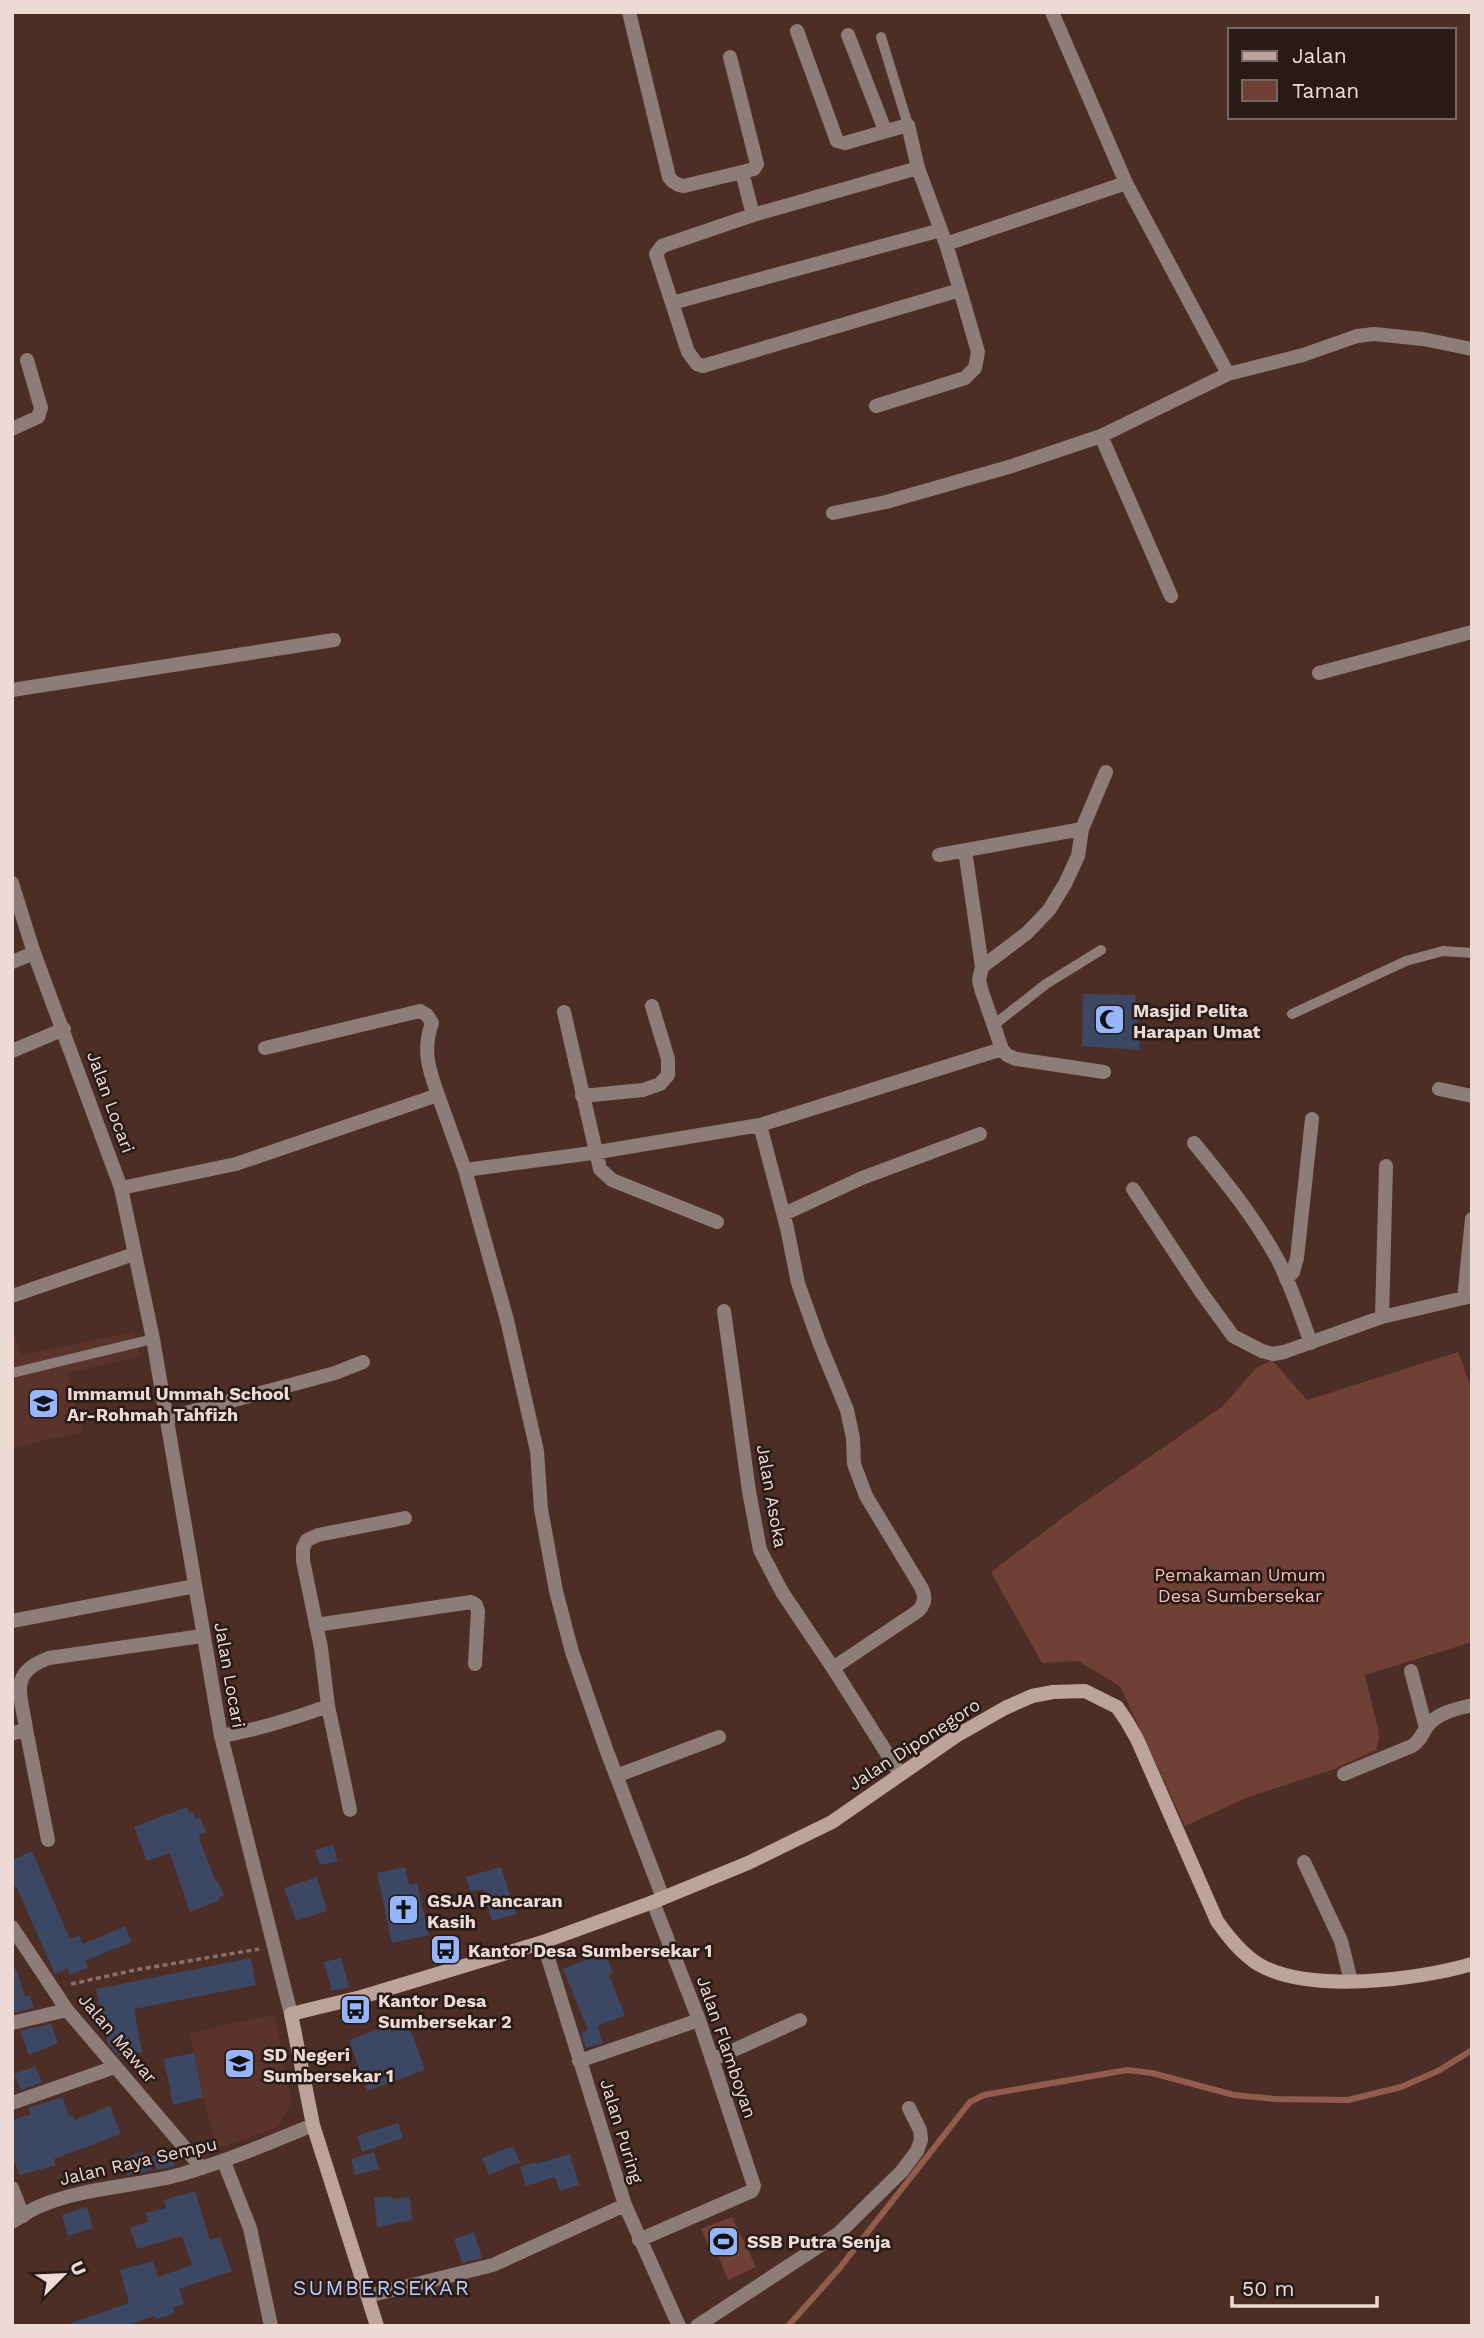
<svg xmlns="http://www.w3.org/2000/svg" width="1484" height="2338" viewBox="0 0 1484 2338" font-family="'Work Sans',sans-serif">
<rect width="100%" height="100%" fill="#4d2e26"/>
<path fill="#5a342a" d="M12,1331L21,1355L134,1332L140,1356L68,1373L82,1432L12,1448Z
M275,2014L291,2103L278,2127L216,2149L189,2033Z"/>
<path fill="#6f4035" d="M1458,1352L1472,1389V1642L1365,1675L1378,1729L1379,1738L1376,1750L1332,1770L1248,1797L1185,1826L1120,1686L1078,1661L1042,1663L991,1572L1069,1513L1223,1406L1256,1368L1272,1360L1307,1400Z
M732,2217L756,2267L728,2280L717,2253L712,2255L701,2229Z"/>
<g fill="none" stroke-linecap="round" stroke-linejoin="round">
<path stroke="#915b4e" stroke-width="6" d="M788,2326L838,2270L970,2102L984,2095L1127,2070L1152,2073L1234,2095L1274,2099L1348,2100L1401,2087L1438,2071L1472,2050"/>
</g>
<path fill="#3c4863" d="M1083,994L1135,995L1140,1050L1082,1046Z
M187,1807L189,1813L193,1812L196,1819L200,1817L206,1832L199,1835L200,1841L216,1882L218,1881L224,1895L219,1897L220,1900L190,1912L170,1853L147,1861L134,1827Z
M333,1845L338,1861L320,1865L315,1850Z
M32,1851L70,1939L79,1935L83,1944L125,1926L132,1942L85,1961L88,1967L70,1975L67,1968L55,1974L16,1886L12,1888V1860Z
M405,1867L409,1885L417,1883L429,1935L392,1943L377,1873Z
M501,1867L516,1914L492,1921L483,1889L471,1892L466,1877Z
M317,1877L327,1911L296,1921L284,1888Z
M605,1952L613,1973L609,1975L625,2015L591,2029L597,2026L603,2043L586,2048L581,2033L588,2030L563,1969Z
M251,1958L256,1985L134,2009L142,2052L119,2056L107,2042L96,1989Z
M341,1958L349,1987L332,1991L324,1962Z
M12,1969H16L25,1997L30,1995L34,2008L12,2013Z
M407,2019L425,2070L367,2091L349,2040Z
M51,2024L58,2043L29,2055L20,2031Z
M194,2053L203,2097L173,2105L164,2059Z
M35,2066L42,2082L21,2090L14,2074Z
M62,2097L69,2116L73,2115L75,2120L110,2106L121,2134L54,2159L56,2165L20,2175L12,2155V2120L31,2114L28,2108Z
M398,2123L403,2138L362,2152L357,2136Z
M513,2146L520,2162L489,2175L482,2158Z
M169,2150L175,2166L157,2170L151,2157Z
M144,2151L152,2170L128,2175L122,2160Z
M374,2152L379,2169L355,2175L351,2159Z
M570,2154L579,2185L560,2191L555,2177L526,2186L520,2167L536,2162V2164Z
M195,2191L210,2240L220,2237L232,2271L179,2289L184,2304L173,2307L175,2313L156,2319L154,2316L126,2326H72L71,2323L129,2303L120,2270L153,2261L158,2277L192,2265L182,2236L137,2249L130,2227L148,2222L146,2213L166,2208L164,2200Z
M391,2196L392,2199L410,2197L412,2220L377,2227L374,2198Z
M87,2207L93,2228L68,2236L62,2215Z
M474,2232L482,2258L462,2263L454,2239Z"/>
<g fill="none" stroke-linecap="round" stroke-linejoin="round">
<path stroke="#8a6f68" stroke-width="3.5" stroke-dasharray="5 3.5" stroke-linecap="butt" d="M71,1984L135,1970L259,1949"/>
<path stroke="#8d7c78" stroke-width="10" d="M881,37L908,125
M1292,1014L1406,961L1443,951L1472,953
M995,1024L1046,984L1101,950
M12,1373L153,1339"/>
<path stroke="#8d7c78" stroke-width="14" d="M629,12L669,177C673,183 677,185 684,186L742,172
M1052,12L1126,183
M797,31L837,141L845,143L908,125L918,168L946,244L1126,183L1228,374
M848,35L885,130
M730,57L757,164L754,169L742,172L753,215
M918,168L753,215L662,246L656,254L688,352L697,364L703,366L960,290L946,244
M672,303L941,230
M876,406L965,378L975,368L978,352L960,290
M12,429L38,417L41,408L27,360
M833,513L886,502L1012,466L1101,436
M1171,596L1101,436L1228,374L1303,355L1357,336L1374,334L1423,339L1472,349
M1319,673L1472,632
M12,690L334,640
M965,850L982,967L979,980L982,992L1002,1049
M939,855L1082,829
M12,962L34,953
M982,967L1027,933L1049,910L1065,884L1078,856L1082,829L1106,772
M564,1012L600,1169L612,1180L717,1222
M265,1048L420,1011L427,1015L432,1023C422,1050 429,1070 438,1095
M12,1051L64,1029
M1439,1089L1472,1096
M582,1096L643,1090L660,1084L668,1075V1059L652,1006
M760,1125L787,1228L798,1283L819,1342L847,1410L853,1438L854,1464L866,1496L921,1587C926,1596 925,1604 918,1611L833,1668
M1194,1143C1225,1181 1256,1219 1279,1262C1292,1288 1301,1316 1311,1343
M465,1170L592,1153L760,1125L1002,1049L1007,1055L1016,1059L1104,1072
M121,1188L236,1164L438,1095L465,1170L507,1320L537,1451L541,1509L556,1591L572,1652L606,1749L663,1898
M1133,1189L1201,1292L1233,1336L1262,1351L1273,1354L1284,1352L1382,1317L1472,1296
M784,1214L862,1178L980,1134
M1286,1279L1293,1272L1297,1258L1312,1119
M12,1296L134,1254
M1464,1298L1472,1219
M724,1311L749,1491L760,1550L782,1592L833,1668L900,1774
M1382,1317L1386,1166
M167,1418L335,1373L363,1362
M12,1621L195,1586
M316,1625L471,1602L476,1605L478,1611L475,1664
M1411,1671L1426,1728
M328,1706L350,1810
M26,1729L48,1840
M12,1734L26,1729C21,1693 8,1673 49,1658L202,1636
M221,1736C258,1730 292,1719 328,1706L321,1648L303,1561V1548L307,1540L318,1535L405,1518
M1344,1774L1412,1746C1420,1741 1421,1736 1426,1728C1435,1713 1456,1709 1472,1705
M616,1776L719,1737
M1304,1862L1341,1941L1351,1981
M12,1927L67,2010L202,2168
M543,1942L625,2205L679,2326
M12,2023L67,2010
M712,2060L800,2020
M579,2061L699,2020
M12,2103L115,2067
M224,2162L250,2228L271,2326
M12,2188L23,2216
M639,2240L745,2194L752,2191L754,2186L699,2020L653,1902
M368,2296L493,2265L625,2205
M697,2326L839,2233L902,2171L917,2151L921,2140L920,2130L909,2108"/>
<path stroke="#8d7c78" stroke-width="14" d="M12,883L34,953L121,1188L153,1339L221,1736L291,2014
M12,2222C21,2217 30,2210 40,2206C85,2187 135,2187 182,2174C227,2161 269,2143 313,2125"/>
<path stroke="#bda39c" stroke-width="14" d="M377,2326L313,2125L291,2014L361,1997L543,1942L653,1902L748,1863L832,1822L956,1736L1005,1708L1032,1696L1053,1692L1085,1691L1117,1707L1126,1720L1137,1739L1217,1921C1229,1938 1241,1953 1258,1964C1308,1994 1418,1980 1472,1964"/>
</g>
<defs>
<symbol id="mosque-square" viewBox="-11 -11 22 22"><rect x="-9" y="-9" width="18" height="18" rx="4" fill="#95b6fd" stroke="#281a17"/><path d="M3.5-4.9A6 6 0 1 0 3.5 4.9A5 5 0 1 1 3.5-4.9Z" fill="#111"/></symbol>
<symbol id="school-square" viewBox="-11 -11 22 22"><rect x="-9" y="-9" width="18" height="18" rx="4" fill="#95b6fd" stroke="#281a17"/><path d="M0-5L7-2L0 1L-7-2ZM-4 1L0 2.5L4 1V4Q0 6-4 4Z" fill="#111"/></symbol>
<symbol id="church-square" viewBox="-11 -11 22 22"><rect x="-9" y="-9" width="18" height="18" rx="4" fill="#95b6fd" stroke="#281a17"/><path d="M-1.2-6h2.4v3.5h3.3v2.4h-3.3V6h-2.4V-.1h-3.3v-2.4h3.3Z" fill="#111"/></symbol>
<symbol id="bus-square" viewBox="-11 -11 22 22"><rect x="-9" y="-9" width="18" height="18" rx="4" fill="#95b6fd" stroke="#281a17"/><path d="M-5-6H5V4H4V6H2V4H-2V6H-4V4H-5ZM-3.5-4V0h7V-4ZM-3.5 1.2v1.5H-2V1.2ZM2 1.2v1.5H3.5V1.2Z" fill="#111"/></symbol>
<symbol id="stadium-square" viewBox="-11 -11 22 22"><rect x="-9" y="-9" width="18" height="18" rx="4" fill="#95b6fd" stroke="#281a17"/><path d="M0-5a6.5 5 0 1 0 0 10a6.5 5 0 1 0 0-10ZM-3.5-1.8h7v3.6h-7Z" fill="#111"/></symbol>
</defs>
<g fill-rule="evenodd">
<use href="#mosque-square" x="1092" y="1002" width="35" height="35"/>
<use href="#school-square" x="26" y="1386" width="35" height="35"/>
<use href="#church-square" x="386" y="1892" width="35" height="35"/>
<use href="#bus-square" x="428" y="1932" width="35" height="35"/>
<use href="#bus-square" x="338" y="1992" width="35" height="35"/>
<use href="#school-square" x="222" y="2046" width="35" height="35"/>
<use href="#stadium-square" x="706" y="2224" width="35" height="35"/>
</g>
<g text-anchor="middle" dominant-baseline="central" stroke-width="5" stroke-linejoin="round" paint-order="stroke">
<g font-size="18" font-weight="bold" fill="#eedad5" stroke="#281a17" text-anchor="start">
<text x="1133" y="1010">Masjid Pelita<tspan x="1133" dy="21">Harapan Umat</tspan></text>
<text x="67" y="1393">Immamul Ummah School<tspan x="67" dy="21">Ar-Rohmah Tahfizh</tspan></text>
<text x="427" y="1900">GSJA Pancaran<tspan x="427" dy="21">Kasih</tspan></text>
<text x="468" y="1950">Kantor Desa Sumbersekar 1</text>
<text x="378" y="2000">Kantor Desa<tspan x="378" dy="21">Sumbersekar 2</tspan></text>
<text x="263" y="2054">SD Negeri<tspan x="263" dy="21">Sumbersekar 1</tspan></text>
<text x="747" y="2241">SSB Putra Senja</text>
</g>
<g font-size="18" fill="#eedad5" stroke="#281a17">
<text transform="translate(111 1102) rotate(70)">Jalan Locari</text>
<text transform="translate(772 1496) rotate(80)">Jalan Asoka</text>
<text transform="translate(230 1675) rotate(80)">Jalan Locari</text>
<text transform="translate(914 1744) rotate(-33)">Jalan Diponegoro</text>
<text transform="translate(118 2038) rotate(50)">Jalan Mawar</text>
<text transform="translate(727 2047) rotate(71)">Jalan Flamboyan</text>
<text transform="translate(622 2131) rotate(73)">Jalan Puring</text>
<text transform="translate(138 2161) rotate(-13)">Jalan Raya Sempu</text>
</g>
<g font-size="18" fill="#f4c0b3" stroke="#281a17">
<text x="1240" y="1574">Pemakaman Umum<tspan x="1240" dy="21">Desa Sumbersekar</tspan></text>
</g>
<g font-size="21" letter-spacing="2" fill="#b9ccf4" stroke="#281a17">
<text x="382" y="2287">SUMBERSEKAR</text>
</g>
</g>
<rect width="1484" height="2338" fill="none" stroke="#eedad5" stroke-width="28"/>
<rect x="1228" y="28" width="228" height="91" fill="#281a17" stroke="#776763" stroke-width="2"/>
<rect x="1242" y="51" width="35" height="10" fill="#bda39c" stroke="#776763" stroke-width="2"/>
<text x="1292" y="63" font-size="21" fill="#eedad5">Jalan</text>
<rect x="1242" y="80" width="35" height="21" fill="#6f4035" stroke="#776763" stroke-width="2"/>
<text x="1292" y="98" font-size="21" fill="#eedad5">Taman</text>
<g transform="translate(63 2275) rotate(66)" stroke="#281a17" stroke-width="5" paint-order="stroke">
<path d="M0-5L12 26L0 18L-12 26Z" fill="#eedad5"/>
<text y="-10" font-size="19" font-weight="bold" text-anchor="middle" fill="#eedad5">U</text>
</g>
<path d="M1232 2296v10h145v-10" fill="none" stroke="#eedad5" stroke-width="3.5"/>
<text x="1242" y="2296" font-size="21" fill="#eedad5" stroke="#281a17" stroke-width="5" paint-order="stroke">50 m</text>
</svg>
